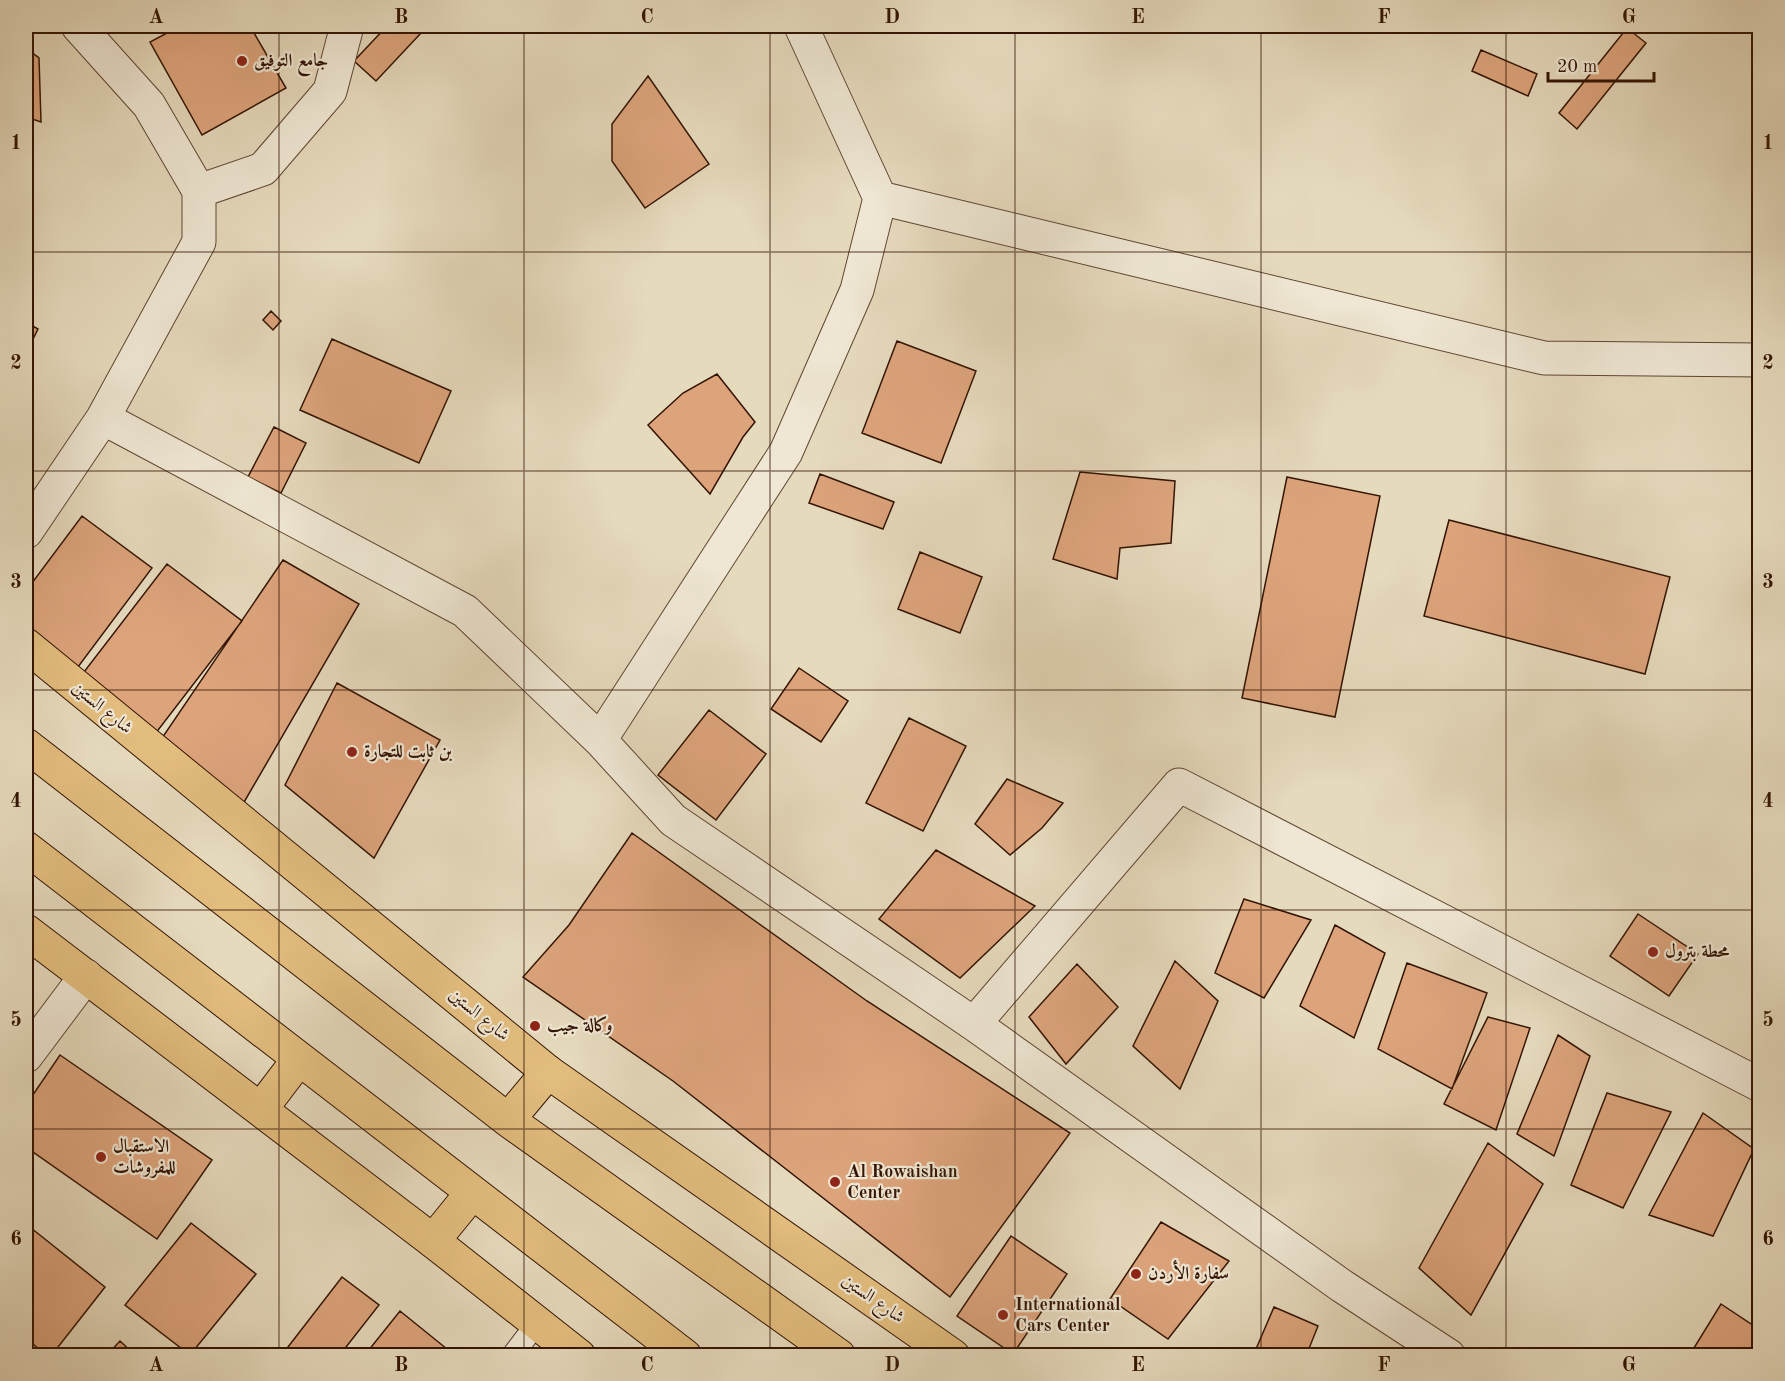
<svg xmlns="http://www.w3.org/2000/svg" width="1785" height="1381" viewBox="0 0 1785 1381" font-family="'Old Standard TT',Amiri,serif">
<rect width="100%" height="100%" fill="#e6dabd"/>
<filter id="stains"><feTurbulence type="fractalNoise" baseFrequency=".00333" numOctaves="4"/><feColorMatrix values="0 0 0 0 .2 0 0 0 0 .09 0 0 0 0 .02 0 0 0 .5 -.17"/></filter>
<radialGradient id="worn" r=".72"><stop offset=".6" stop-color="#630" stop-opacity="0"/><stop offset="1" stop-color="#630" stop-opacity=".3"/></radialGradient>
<path fill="#dda47c" stroke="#331403" stroke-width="1.5" d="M180,26H250L286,88L202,135L150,42Z
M387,26H413L421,33L376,81L354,61Z
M1627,28L1646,43L1577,129L1559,113Z
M26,48L39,58L41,122L26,117Z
M1481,50L1537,74L1528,96L1472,71Z
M648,76L709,164L645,208L612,161V124Z
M271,311L281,321L273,330L263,320Z
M26,322L38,329L26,353Z
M332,339L451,391L419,463L300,410Z
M897,341L976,371L941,463L862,433Z
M717,374L755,422L743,437L710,494L648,425L683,393Z
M274,427L306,443L281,493L248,477Z
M1080,472L1175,481L1171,543L1120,548L1117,579L1053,559Z
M820,474L894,502L883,529L809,503Z
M1287,477L1380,496L1335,717L1242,698Z
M82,516L152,568L66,683L26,653V591Z
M1449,520L1670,577L1645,674L1424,616Z
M920,552L982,577L960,633L898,609Z
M283,560L359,604L243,804L162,738Z
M167,564L242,621L152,738L77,681Z
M799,668L848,701L821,742L771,709Z
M337,683L440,740L374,858L285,785Z
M709,710L766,754L716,820L658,775Z
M909,718L966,746L923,831L866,803Z
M1007,779L1063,803L1042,828L1010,855L975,824Z
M632,833L867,1001L1070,1133L950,1297L673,1081L523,977L569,925Z
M936,850L1035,906L960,978L879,919Z
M1244,899L1311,920L1264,998L1215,973Z
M1638,914L1698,954L1669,996L1610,956Z
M1335,925L1385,953L1354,1038L1300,1006Z
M1175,961L1218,1001L1180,1089L1133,1046Z
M1407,963L1487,993L1452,1089L1378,1049Z
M1077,964L1118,1007L1066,1064L1029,1017Z
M1488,1017L1530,1028L1496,1130L1444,1104Z
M1558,1035L1590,1056L1554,1156L1517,1134Z
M60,1055L212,1160L157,1239L26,1147V1105Z
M1607,1093L1671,1112L1623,1208L1571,1185Z
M1703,1113L1754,1149L1713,1236L1649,1215Z
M1488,1143L1543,1184L1471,1315L1419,1268Z
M1161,1222L1229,1261L1168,1339L1110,1299Z
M191,1223L256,1274L190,1355L125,1305Z
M26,1224L105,1287L51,1356H47L26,1338Z
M1011,1236L1067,1274L1013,1354L957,1316Z
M342,1277L379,1305L339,1356H281Z
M1721,1304L1760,1330V1356H1689Z
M1274,1307L1318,1326L1306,1356H1253Z
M400,1311L447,1349L441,1356H364Z
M120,1341L136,1356H106Z"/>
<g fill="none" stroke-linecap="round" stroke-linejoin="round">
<defs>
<path id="lane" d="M512,1356L537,1323"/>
<path id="street" d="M199,191L263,169L330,91L347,26
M880,198L1544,358L1760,360
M103,418L465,611L600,740L673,820L974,1024L1342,1286L1449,1356
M26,532L103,418L199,242V191L149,105L78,26
M600,740L786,452L857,290L880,198L801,26
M974,1024L1179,785L1760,1085
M26,1056L86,976"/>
<path id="primary" d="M26,645L548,1072L953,1356
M26,931L433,1241L579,1356"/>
<path id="highway" d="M26,745L508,1120L839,1356
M26,848L685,1356
M261,1109L299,1059
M508,1120L548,1072
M433,1241L472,1193"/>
</defs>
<use href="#lane" stroke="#604632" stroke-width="23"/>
<use href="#street" stroke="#604632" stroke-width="35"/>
<use href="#primary" stroke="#331403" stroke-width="35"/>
<use href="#highway" stroke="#331403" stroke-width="35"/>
<use href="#lane" stroke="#efe7d4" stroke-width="21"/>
<use href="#street" stroke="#efe7d4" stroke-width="33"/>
<use href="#primary" stroke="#e3bd7e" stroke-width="33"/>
<use href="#highway" stroke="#e3bd7e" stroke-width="33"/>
</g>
<path fill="none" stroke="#331403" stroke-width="1.5" stroke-opacity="0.55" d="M279,26V1356M524,26V1356M770,26V1356M1015,26V1356M1261,26V1356M1506,26V1356M26,252H1760M26,471H1760M26,690H1760M26,910H1760M26,1129H1760"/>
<g fill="#8f2418" stroke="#efe7d4" stroke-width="2">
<circle cx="242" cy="61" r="6"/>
<circle cx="352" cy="752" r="6"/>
<circle cx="1653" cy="952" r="6"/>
<circle cx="535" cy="1026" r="6"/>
<circle cx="101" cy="1157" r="6"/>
<circle cx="835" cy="1182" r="6"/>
<circle cx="1136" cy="1274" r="6"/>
<circle cx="1003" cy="1315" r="6"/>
</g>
<g text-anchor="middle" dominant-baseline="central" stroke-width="4.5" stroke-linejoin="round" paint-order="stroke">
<g font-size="18" font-weight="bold" fill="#331403" stroke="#efe7d4" text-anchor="start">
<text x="254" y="61">جامع التوفيق</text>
<text x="364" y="752">بن ثابت للتجارة</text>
<text x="1665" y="952">محطة بترول</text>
<text x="547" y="1026">وكالة جيب</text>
<text x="113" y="1147">الاستقبال<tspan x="113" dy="21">للمفروشات</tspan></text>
<text x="847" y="1172">Al Rowaishan<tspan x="847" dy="21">Center</tspan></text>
<text x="1148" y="1274">سفارة الأردن</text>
<text x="1015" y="1305">International<tspan x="1015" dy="21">Cars Center</tspan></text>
</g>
<g font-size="18" fill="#331403" stroke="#efe7d4">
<text transform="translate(102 708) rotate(39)">شارع الستين</text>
<text transform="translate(479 1015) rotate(39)">شارع الستين</text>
<text transform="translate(873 1299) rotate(35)">شارع الستين</text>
</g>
</g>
<rect width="1785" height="1381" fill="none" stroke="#e6dabd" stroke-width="66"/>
<path d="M1548 72v9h106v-9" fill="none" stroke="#331403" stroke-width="3"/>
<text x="1557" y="72" font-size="18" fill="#331403" stroke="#efe7d4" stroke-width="4.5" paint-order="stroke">20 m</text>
<rect x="33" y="33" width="1719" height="1315" fill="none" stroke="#331403" stroke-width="2"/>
<g font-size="20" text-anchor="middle" font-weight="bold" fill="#331403">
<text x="156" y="23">A</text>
<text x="401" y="23">B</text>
<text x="647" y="23">C</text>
<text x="892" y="23">D</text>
<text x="1138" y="23">E</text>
<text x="1384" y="23">F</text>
<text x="1629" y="23">G</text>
<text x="16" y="149">1</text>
<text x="1768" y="149">1</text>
<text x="16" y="369">2</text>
<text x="1768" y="369">2</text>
<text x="16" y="588">3</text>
<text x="1768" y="588">3</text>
<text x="16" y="807">4</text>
<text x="1768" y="807">4</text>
<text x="16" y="1026">5</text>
<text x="1768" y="1026">5</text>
<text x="16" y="1245">6</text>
<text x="1768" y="1245">6</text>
<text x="156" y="1371">A</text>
<text x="401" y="1371">B</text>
<text x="647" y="1371">C</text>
<text x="892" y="1371">D</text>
<text x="1138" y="1371">E</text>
<text x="1384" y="1371">F</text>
<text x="1629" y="1371">G</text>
</g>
<rect width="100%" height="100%" filter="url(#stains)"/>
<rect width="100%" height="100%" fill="url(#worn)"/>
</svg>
